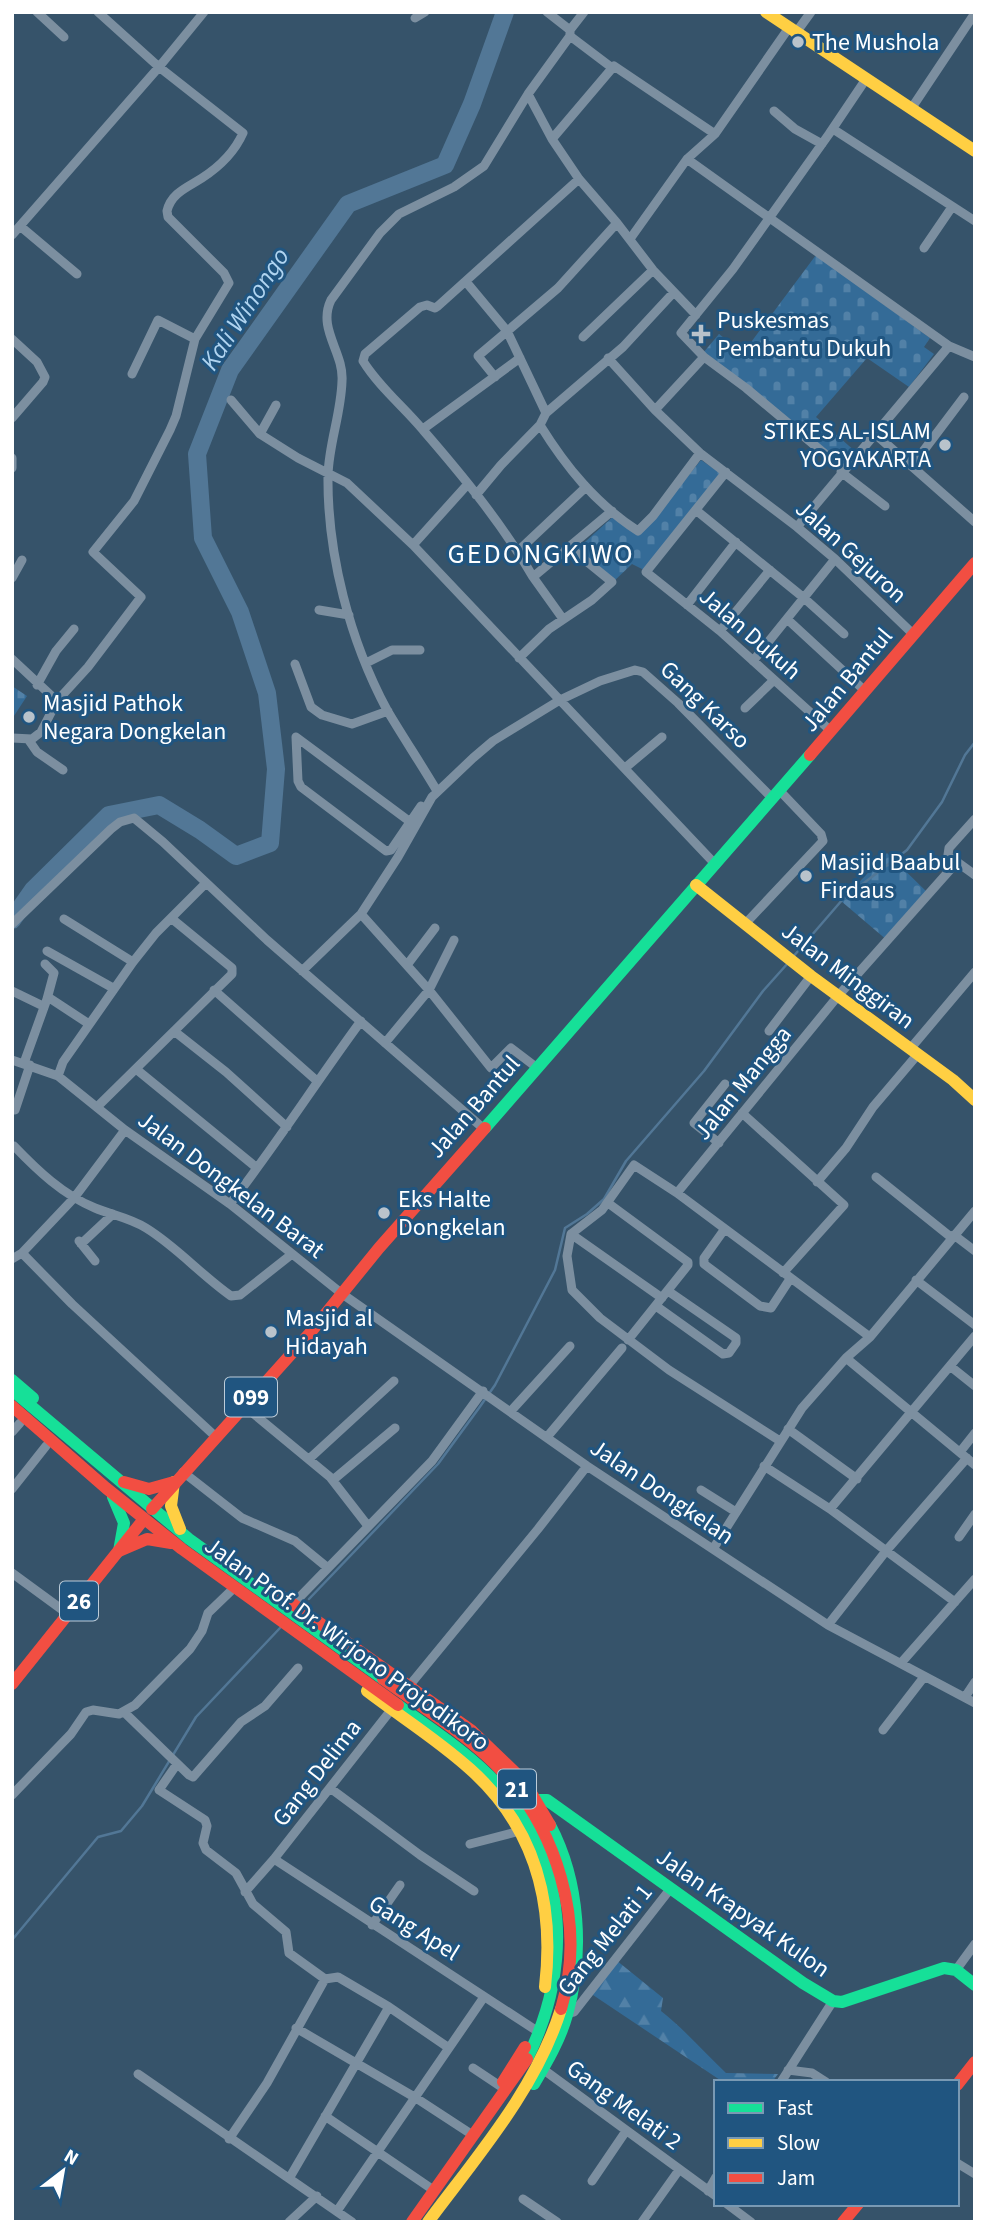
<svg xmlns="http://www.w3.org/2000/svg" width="987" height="2234" viewBox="0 0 987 2234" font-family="'Source Sans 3',sans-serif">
<defs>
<pattern id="forest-firs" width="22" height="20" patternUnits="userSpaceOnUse" patternTransform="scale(1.75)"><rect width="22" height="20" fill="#346b97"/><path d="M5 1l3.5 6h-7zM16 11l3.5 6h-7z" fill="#5281a7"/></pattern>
<pattern id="cemetery-stones" width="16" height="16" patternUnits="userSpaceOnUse" patternTransform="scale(1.75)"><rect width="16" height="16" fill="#346b97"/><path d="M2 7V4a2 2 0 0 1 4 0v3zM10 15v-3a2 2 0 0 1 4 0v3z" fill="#5281a7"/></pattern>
</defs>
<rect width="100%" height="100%" fill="#36536a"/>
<path fill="url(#forest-firs)" d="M616,1960L663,1998L661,2011C685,2030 704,2052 726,2073L778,2074L772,2082H723L590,1993Z"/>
<path fill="url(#cemetery-stones)" d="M816,255L930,338L924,347L934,354L909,387L867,358L816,417L856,452L844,467L703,353L719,334L743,353Z
M701,460L723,475L644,570L632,564L613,582L576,550L616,514L637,531L661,509Z
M12,686L27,696L12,719Z
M887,853L929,894L888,941L841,901Z"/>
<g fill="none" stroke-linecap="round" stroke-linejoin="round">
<path stroke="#527796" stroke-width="2.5" d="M792,958L843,899L907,850L942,802L965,755L975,742
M309,1599L438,1464L479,1408L495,1385L555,1270L565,1228L587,1214L604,1199L626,1161L704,1071L763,991L788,963
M12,1940L98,1837L121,1831L142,1806L196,1717L280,1628"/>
<path stroke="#527796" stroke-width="18" d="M12,920L33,890L109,815L159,805L200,830L236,856L270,843L276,769L267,693L240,612L203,538L197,454L230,370L348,204L445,165L472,104L505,12"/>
<path stroke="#7c8fa0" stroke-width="9" d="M37,12L64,37
M547,12L570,30
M415,18L425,12
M795,34L811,12
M570,36L611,67
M528,94L552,139L579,179L617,223L653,270L696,315
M911,109L975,13
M774,111L795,129L822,144
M833,129L975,221
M552,139L614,66L715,134
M687,159L949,346L975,357
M579,179L438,306L435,308L427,305L420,307L365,354L363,361C379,387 404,407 423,430C463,476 503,525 533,577L612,511
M20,226L77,274
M12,235L159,67L204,12
M630,239L687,159L715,134L788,29
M924,248L952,207
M467,283L507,331L546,413
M583,337L653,270
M12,339L37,362L45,377L43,382L12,418
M608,358L655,410L700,453L797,527L835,559L913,634
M132,374L158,320L195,339
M495,377L478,356L558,288L617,223
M231,400L260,434L298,458L347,483L413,545L716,865
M655,410L704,357
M540,425C566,467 596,504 638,531L653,516L700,453
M423,429L520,358
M874,433L975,522
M260,434L276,405
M12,458V468
M912,466L964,397
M843,469L746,388L704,357L681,333L733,269L829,134L866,79
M726,472L646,572L720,631L831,731
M841,472L885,506
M476,495L501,465L540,425L546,413L623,347L674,292
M697,511L804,598L844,634
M797,527L949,346
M413,545L467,485
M518,551L586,487
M533,577L563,619
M12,578L22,560
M687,605L736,542
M319,610L349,615
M787,619L864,690
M720,631L770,570
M519,658L549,629L592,600L612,582L569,547
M12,659L57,701
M753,661L835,559
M366,663L392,650H420
M295,664L311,707L322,715L352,724L388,711
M37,685L56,651L74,629
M745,708L774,680
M12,738L32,739L41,732L57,701L88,667L141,597L93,552L134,501L170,430L176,416L195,339L229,283L224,273L168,217L167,211C171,193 188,187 202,178C219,167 235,151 243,133L159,67L98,12
M28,739L37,752L63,770
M625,768L662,737
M437,791C421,764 403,737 387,710C350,641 327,554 328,475C329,443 341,414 342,381C344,352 317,329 331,300L380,233L399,214L454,187L484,166L528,94L570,36V30L584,12
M409,821L296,737L298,781L301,787L386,851L391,850L421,806
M957,862L975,875
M206,883L156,933L133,962L63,1062L58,1076L125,1130L230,1204L341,1293L587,1466L828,1625L975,1703
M361,914L429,990L491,1068L511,1048L536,1067
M64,919L133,962
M12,924L111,829L120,822L134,818L163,842L267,940L484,1129
M745,924L823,841L821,834L780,791
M47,951L113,988
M45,964L54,973L47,999
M407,965L435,928
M302,971L361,914L398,857L432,797L473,758L493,741L560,700L600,681L635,670L643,672L678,703L773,799
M214,990L317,1081
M12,991L43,1006
M174,1031L226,1072L287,1127
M769,1031L811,976
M385,1043L429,990L454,940
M910,1049L975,972
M12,1060L58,1076
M24,1063L47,999H51L89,1024
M136,1069L257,1168
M98,1106L232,974V968L171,918
M15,1110L30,1065
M742,1113L844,1205L783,1273
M719,1143L694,1123L725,1084
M14,1146C37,1170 63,1195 95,1208C112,1215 130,1218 146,1228C177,1247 201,1275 231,1296L240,1295L292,1254
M876,1177L952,1238
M817,1182L846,1148L873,1107L918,1054
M677,1193L838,996L957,862L948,855L949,848L975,819
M608,1203L688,1262V1265L628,1340
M230,1204C276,1145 316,1082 361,1021
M724,1230L704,1258V1264L760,1306L771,1308L790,1279
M571,1234L662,1298
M954,1235L975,1251
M79,1241L95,1261
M81,1244L113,1214
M22,1253L72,1304L215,1436
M12,1259L22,1253L74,1198L125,1130
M916,1280L975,1325
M656,1306L723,1354L729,1353L736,1343V1338L668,1291
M846,1358L975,1465
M950,1366L975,1386
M243,1405L330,1477L368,1526
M511,1411L570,1346
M788,1429L857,1479
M12,1432L20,1423
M547,1437L622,1348
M780,1441L669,1370L600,1318L572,1290L567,1256L571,1234L602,1210L634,1165L677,1193L870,1337
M960,1452L975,1433
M309,1459L394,1381
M764,1466L830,1509L955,1602
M183,1472L242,1518L295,1541L328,1568
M333,1480L395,1428
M12,1489L46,1446
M701,1490L736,1512
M830,1509L975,1336
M959,1537L975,1514
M713,1549L802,1408L846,1358L870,1337L975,1211
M12,1573L68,1614
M293,1604L432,1461L483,1391
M828,1625L886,1551L967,1458
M901,1663L975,1579
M409,1686L538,1529L587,1466
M965,1697L975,1682
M125,1713L189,1775L193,1777L241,1722L265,1706L298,1668
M883,1730L924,1677
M177,1764L159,1790L205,1820L207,1826L203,1843L206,1850L236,1873L253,1904L286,1932L289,1953L325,1979L338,1977L389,2007L290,2177
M330,1788L420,1855L474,1891
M12,1795L71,1734L86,1712L93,1710L119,1714L135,1705L190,1649L202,1631L208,1613L235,1587
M470,1844L520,1831
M274,1859L534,2029
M245,1892L274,1859L391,1710
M372,1925L400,1885
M956,1970L975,1944
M389,2007L449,2048
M568,2013L574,2012L671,1888
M296,2028L416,2098L468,2132
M473,2068L500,2086
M544,2070L716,2196
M788,2070L812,2073L826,2082
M138,2074L352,2222
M781,2082L833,2001
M325,2116L429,2187
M229,2139L267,2083L325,1979
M957,2163L975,2174
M592,2181L626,2131
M708,2191L716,2177
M523,2199L557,2222
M727,2204L751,2222
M337,2211L484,1997
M289,2222L317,2196
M642,2222L679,2170"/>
<path stroke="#16e098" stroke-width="12" d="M485,1128L810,755
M12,1380L33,1398
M12,1390L189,1539L383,1679
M113,1497L124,1523L119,1551
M398,1705C434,1731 472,1755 502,1789C570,1866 571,1970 527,2059
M538,1800H547L803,1983L833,2001L842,2002L944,1968L956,1970L975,1985
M534,2084C547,2062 560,2040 567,2015C584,1954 580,1882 550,1825"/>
<path stroke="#ffcf43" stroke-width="12" d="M766,12L975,151
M696,885L811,976L953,1080L975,1100
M174,1482L171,1506L180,1529
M367,1691C401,1717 438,1740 470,1769C535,1827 555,1902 545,1987
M428,2222C477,2156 536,2089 561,2009"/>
<path stroke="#f24e42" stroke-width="12" d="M810,755L975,563
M12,1406L106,1488L182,1549L398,1705
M124,1482L149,1489L174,1482
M152,1509L310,1333L379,1248L485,1128
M119,1551L147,1539L171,1543
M273,1590L472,1731L524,1781L550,1825
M383,1679C420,1706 461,1731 494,1763C557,1826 587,1923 561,2009
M12,1684L144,1519
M503,2082L525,2047
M957,2085L975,2062
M412,2222L527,2059
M843,2222L858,2204"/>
</g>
<g fill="#b9c3cb" stroke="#205580" stroke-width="2.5">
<circle cx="798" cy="42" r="7"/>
<path d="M697.5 323.5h7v7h7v7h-7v7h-7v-7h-7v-7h7z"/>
<circle cx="945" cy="445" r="7"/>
<circle cx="29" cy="717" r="7"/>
<circle cx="806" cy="876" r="7"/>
<circle cx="384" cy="1213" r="7"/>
<circle cx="271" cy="1332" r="7"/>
</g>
<g text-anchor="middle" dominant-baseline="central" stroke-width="6" stroke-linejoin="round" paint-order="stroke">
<g fill="#205580" stroke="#bcccd9" stroke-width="2">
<rect x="225" y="1377.5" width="52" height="39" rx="5"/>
<rect x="60" y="1581.5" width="38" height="39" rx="5"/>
<rect x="498" y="1769.5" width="38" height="39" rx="5"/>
</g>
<g font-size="23" font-weight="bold" fill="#fff">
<text x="251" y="1397">099</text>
<text x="79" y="1601">26</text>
<text x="517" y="1789">21</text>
</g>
<g font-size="24" fill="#fff" stroke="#205580" text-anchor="start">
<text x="812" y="42">The Mushola</text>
<text x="717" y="320">Puskesmas<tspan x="717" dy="28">Pembantu Dukuh</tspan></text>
<text x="931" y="431" text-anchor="end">STIKES AL-ISLAM<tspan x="931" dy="28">YOGYAKARTA</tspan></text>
<text x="43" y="703">Masjid Pathok<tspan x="43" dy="28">Negara Dongkelan</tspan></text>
<text x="820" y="862">Masjid Baabul<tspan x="820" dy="28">Firdaus</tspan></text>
<text x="398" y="1199">Eks Halte<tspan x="398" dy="28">Dongkelan</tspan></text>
<text x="285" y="1318">Masjid al<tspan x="285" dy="28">Hidayah</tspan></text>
</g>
<g font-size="24" fill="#fff" stroke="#205580">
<text transform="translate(851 552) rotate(42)">Jalan Gejuron</text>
<text transform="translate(750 634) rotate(41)">Jalan Dukuh</text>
<text transform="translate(847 680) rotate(-50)">Jalan Bantul</text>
<text transform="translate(705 705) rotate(44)">Gang Karso</text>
<text transform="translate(848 976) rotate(37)">Jalan Minggiran</text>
<text transform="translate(743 1083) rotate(-51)">Jalan Mangga</text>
<text transform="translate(474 1107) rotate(-49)">Jalan Bantul</text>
<text transform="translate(231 1185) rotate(37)">Jalan Dongkelan Barat</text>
<text transform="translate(662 1492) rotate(34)">Jalan Dongkelan</text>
<text transform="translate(347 1644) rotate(36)">Jalan Prof. Dr. Wirjono Projodikoro</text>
<text transform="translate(317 1773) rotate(-52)">Gang Delima</text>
<text transform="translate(743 1913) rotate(35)">Jalan Krapyak Kulon</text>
<text transform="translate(414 1928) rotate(32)">Gang Apel</text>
<text transform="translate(605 1940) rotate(-51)">Gang Melati 1</text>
<text transform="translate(624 2105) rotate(36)">Gang Melati 2</text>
</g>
<g font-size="26" font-style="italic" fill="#b0d4f0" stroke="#205580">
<text transform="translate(245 309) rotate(-57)">Kali Winongo</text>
</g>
<g font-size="28" letter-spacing="2" fill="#fff" stroke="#205580">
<text x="541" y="554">GEDONGKIWO</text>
</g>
</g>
<rect width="987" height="2234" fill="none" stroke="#ffffff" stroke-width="28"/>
<rect x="714" y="2080" width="245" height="126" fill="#205580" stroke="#7999b3" stroke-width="2"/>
<rect x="728" y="2103" width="35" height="10" fill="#16e098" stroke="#7999b3" stroke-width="2"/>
<text x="777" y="2115" font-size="21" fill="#ffffff">Fast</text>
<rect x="728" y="2138" width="35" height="10" fill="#ffcf43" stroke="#7999b3" stroke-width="2"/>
<text x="777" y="2150" font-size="21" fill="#ffffff">Slow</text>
<rect x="728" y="2173" width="35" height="10" fill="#f24e42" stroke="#7999b3" stroke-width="2"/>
<text x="777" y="2185" font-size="21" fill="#ffffff">Jam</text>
<g transform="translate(63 2171) rotate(31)" stroke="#205580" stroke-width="5" paint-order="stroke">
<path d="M0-5L12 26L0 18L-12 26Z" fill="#ffffff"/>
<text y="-10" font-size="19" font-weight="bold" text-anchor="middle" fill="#ffffff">N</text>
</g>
</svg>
